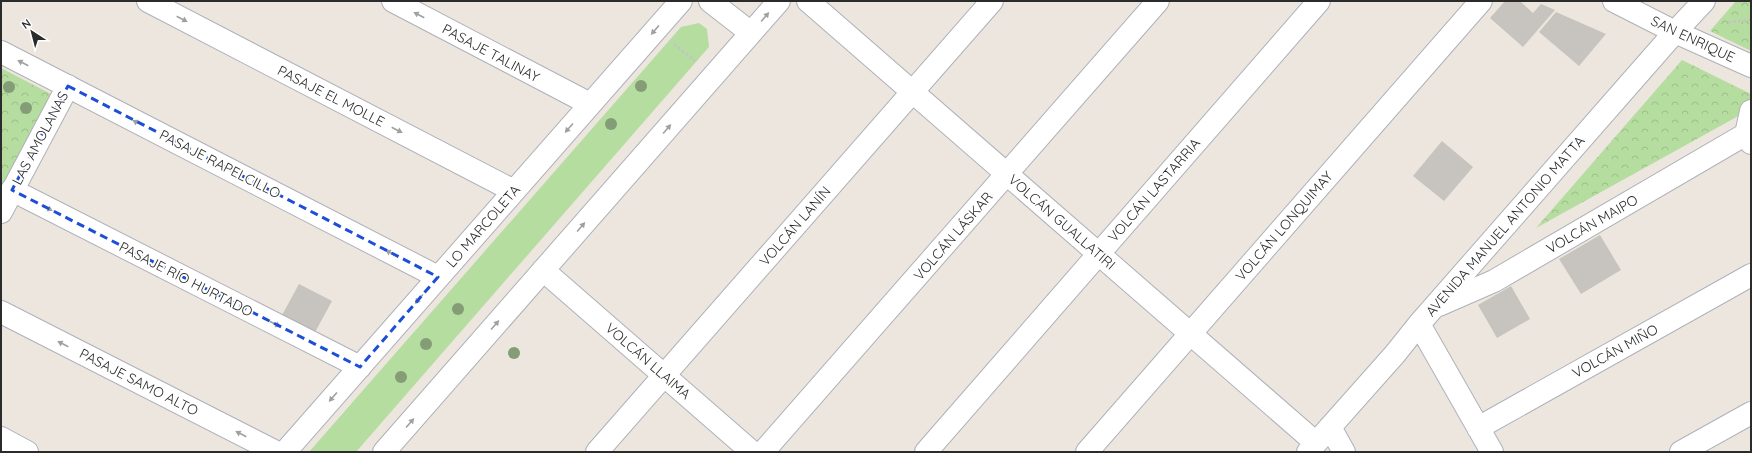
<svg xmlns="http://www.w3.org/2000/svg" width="1752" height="453" viewBox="0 0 1752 453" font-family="Quicksand,sans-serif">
<defs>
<pattern id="park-crowns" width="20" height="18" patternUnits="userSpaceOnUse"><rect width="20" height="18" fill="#b5dd9f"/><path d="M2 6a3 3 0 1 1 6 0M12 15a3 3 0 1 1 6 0" fill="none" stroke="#9cbe89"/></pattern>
</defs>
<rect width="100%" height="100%" fill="#ece6de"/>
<path fill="#b5dd9f" d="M699,23L707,29L709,47L356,452H309L681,27Z"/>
<path fill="url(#park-crowns)" d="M1736,1H1751V51L1710,31Z
M1682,60L1751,94V109L1536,228Z
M1,68L51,94L1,188Z"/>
<path fill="#c7c3be" d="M1505,1H1520L1533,13L1541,4L1555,10L1523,47L1490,18Z
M1556,12L1606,34L1579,66L1539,32Z
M1442,141L1473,167L1444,201L1413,176Z
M1600,235L1621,270L1581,294L1559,259Z
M299,284L332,301L314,334L281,317Z
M1511,286L1530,319L1497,338L1478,305Z"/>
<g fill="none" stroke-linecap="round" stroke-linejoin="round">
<defs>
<path id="minor" d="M148,1L514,191
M393,1L590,104
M710,1L751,33
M808,1L1316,443
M1614,1L1675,32L1751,66
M1,52L438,277
M1751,111L1746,134L1751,143
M12,190L360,367
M1,212L68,86
M543,270L752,452
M1439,305L1494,281L1746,134
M1,312L276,452
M1419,324L1492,452
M1330,427L1344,452
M1478,428L1751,275
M1,438L27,452
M285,452L681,1
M384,452L779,1
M597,452L992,1
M763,452L1158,1
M926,452L1319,1
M1087,452L1481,1
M1308,452L1395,354L1419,324L1675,32L1704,1
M1681,452L1751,413"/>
</defs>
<use href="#minor" stroke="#afb1ba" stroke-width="24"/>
<path stroke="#c4c4c4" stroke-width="2.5" stroke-dasharray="3 2" stroke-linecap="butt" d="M1728,22L1751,20
M674,44L695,61"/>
<use href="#minor" stroke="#fff" stroke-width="22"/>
</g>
<g fill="#849d76">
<circle cx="641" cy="86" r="6"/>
<circle cx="9" cy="87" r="6"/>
<circle cx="26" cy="108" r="6"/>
<circle cx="611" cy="124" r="6"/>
<circle cx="458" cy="309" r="6"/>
<circle cx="426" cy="344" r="6"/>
<circle cx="514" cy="353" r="6"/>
<circle cx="401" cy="377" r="6"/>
</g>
<defs><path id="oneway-solid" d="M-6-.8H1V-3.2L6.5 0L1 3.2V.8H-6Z"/></defs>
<g fill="#a0a0a0">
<use href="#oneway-solid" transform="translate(419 15) rotate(-152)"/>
<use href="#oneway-solid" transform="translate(765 17) rotate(-49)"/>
<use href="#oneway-solid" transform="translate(182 19) rotate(27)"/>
<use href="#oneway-solid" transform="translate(655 30) rotate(131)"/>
<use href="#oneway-solid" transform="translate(23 63) rotate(-153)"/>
<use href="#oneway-solid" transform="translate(138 123) rotate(-153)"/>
<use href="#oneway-solid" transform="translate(569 128) rotate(131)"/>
<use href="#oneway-solid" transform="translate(667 129) rotate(-49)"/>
<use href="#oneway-solid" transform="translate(397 130) rotate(27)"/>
<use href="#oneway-solid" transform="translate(47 208) rotate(27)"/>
<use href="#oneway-solid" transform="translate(581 227) rotate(-49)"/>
<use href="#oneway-solid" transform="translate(391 253) rotate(-153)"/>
<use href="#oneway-solid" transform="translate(419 299) rotate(131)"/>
<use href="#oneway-solid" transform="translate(275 324) rotate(27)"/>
<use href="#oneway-solid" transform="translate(495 325) rotate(-49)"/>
<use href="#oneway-solid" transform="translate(63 344) rotate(-153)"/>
<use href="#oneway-solid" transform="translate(333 397) rotate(131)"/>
<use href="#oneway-solid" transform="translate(410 423) rotate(-49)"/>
<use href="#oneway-solid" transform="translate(241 434) rotate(-153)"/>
</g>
<path fill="none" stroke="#1d4ed8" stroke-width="3" stroke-dasharray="8 5" stroke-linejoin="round" d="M68,86L438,277L360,367L12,190Z"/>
<g text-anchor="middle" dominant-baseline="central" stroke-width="3.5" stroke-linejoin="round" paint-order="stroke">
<g font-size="14" fill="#2b2b2b" stroke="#fff">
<text transform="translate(1693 39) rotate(25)">SAN ENRIQUE</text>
<text transform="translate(491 53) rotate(28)">PASAJE TALINAY</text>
<text transform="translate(331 96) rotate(27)">PASAJE EL MOLLE</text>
<text transform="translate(40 138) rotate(-62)">LAS AMOLANAS</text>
<text transform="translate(220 164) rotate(27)">PASAJE RAPELCILLO</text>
<text transform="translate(1154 190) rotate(-49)">VOLCÁN LASTARRIA</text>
<text transform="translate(1062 222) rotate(41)">VOLCÁN GUALLATIRI</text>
<text transform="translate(1592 224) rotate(-30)">VOLCÁN MAIPO</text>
<text transform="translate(483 226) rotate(-49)">LO MARCOLETA</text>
<text transform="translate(795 226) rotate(-49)">VOLCÁN LANÍN</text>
<text transform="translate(1284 226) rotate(-49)">VOLCÁN LONQUIMAY</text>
<text transform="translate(1505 226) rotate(-49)">AVENIDA MANUEL ANTONIO MATTA</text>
<text transform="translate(953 236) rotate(-49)">VOLCÁN LÁSKAR</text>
<text transform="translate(186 279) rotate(27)">PASAJE RÍO HURTADO</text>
<text transform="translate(1615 351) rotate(-29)">VOLCÁN MIÑO</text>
<text transform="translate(648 361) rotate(41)">VOLCÁN LLAIMA</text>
<text transform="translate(139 382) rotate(27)">PASAJE SAMO ALTO</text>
</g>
</g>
<rect width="1752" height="453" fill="none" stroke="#2b2b2b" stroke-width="4"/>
<g transform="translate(32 32) rotate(324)" stroke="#ffffff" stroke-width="3" paint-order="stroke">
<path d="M0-3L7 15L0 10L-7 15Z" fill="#2b2b2b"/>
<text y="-6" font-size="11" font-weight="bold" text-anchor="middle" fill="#2b2b2b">N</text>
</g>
</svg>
